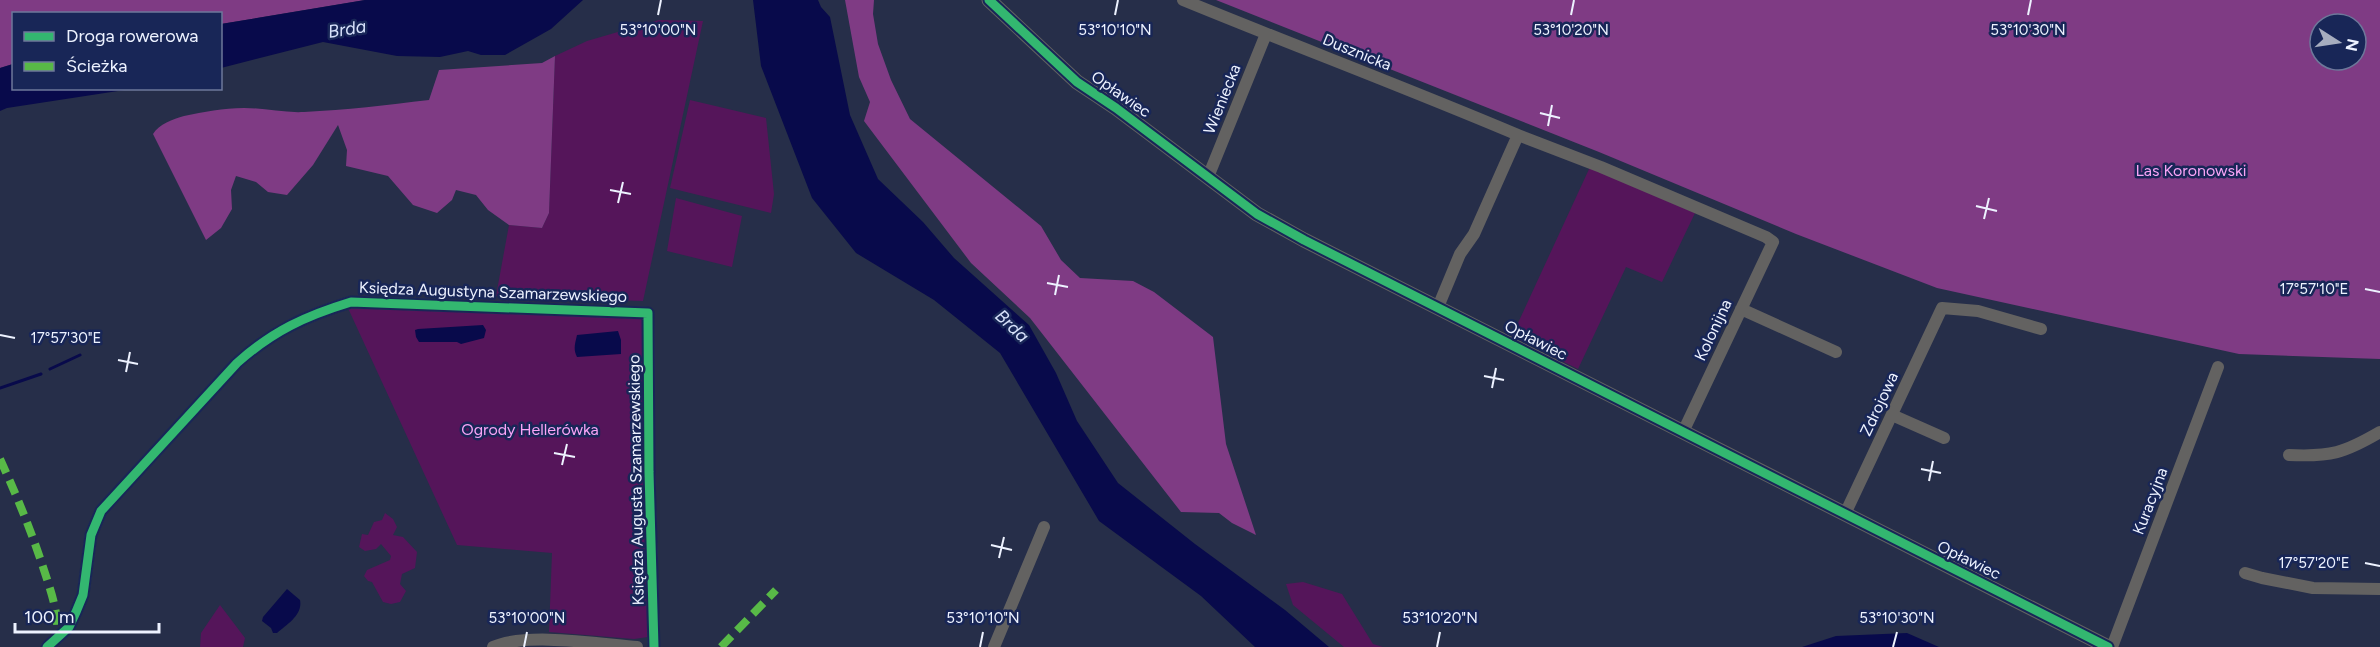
<svg xmlns="http://www.w3.org/2000/svg" width="2380" height="647" viewBox="0 0 2380 647" font-family="Figtree,sans-serif">
<rect width="100%" height="100%" fill="#262e49"/>
<path fill="#55155a" d="M659,20L703,21L643,301L496,296L509,225L542,228L549,213L555,56L587,41Z
M690,100L766,118L774,194L771,213L670,188Z
M1590,167L1695,213L1662,282L1626,267L1578,369L1512,336Z
M676,198L742,216L732,267L667,251Z
M347,306L642,318L648,637L634,639L549,632L552,553L457,545Z
M385,513L393,519L397,527L393,535L403,537L417,552L415,568L402,574L400,584L406,591L400,602L391,604L383,602L372,582L368,581L364,576L367,570L390,560L391,556L381,544L376,549L365,551L359,547L362,534L368,535L374,522L382,520Z
M1303,582L1342,594L1373,644L1383,647H1344L1293,605L1286,584Z
M220,605L245,638L243,647H200L201,633Z"/>
<path fill="#7f3b84" fill-rule="evenodd" d="M0,0H365L221,24L220,14H14L13,64L0,68Z
M845,0H874L873,14L878,44L891,80L910,119L1041,226L1061,260L1080,278L1133,281L1154,292L1213,337L1226,444L1256,535L1232,523L1219,513L1181,512L1030,318L971,263L864,121L870,102L859,77Z
M1216,0H2380V359L2239,354L1937,288L1796,234L1599,152ZM2320,24H2356V60H2320Z
M555,56L549,213L542,228L509,225L488,210L476,195L456,190L452,200L437,213L413,205L388,176L346,166L347,150L338,125L313,165L287,195L268,192L256,182L236,176L231,190L232,209L221,228L206,240L153,134C159,124 173,119 184,116C204,112 223,108 244,108C264,108 283,113 304,112C346,110 387,105 429,100L439,70L542,63Z"/>
<path fill="#080a4b" d="M365,0H583L551,29L505,55H481L468,51L440,57L397,56L323,42L221,68V24Z
M753,0H818L821,7L830,17L850,115L878,179L923,222L954,258L1029,325L1056,373L1077,421L1118,483L1195,544L1285,610L1329,647H1255L1201,596L1099,521L1000,353L934,300L856,253L812,198L761,66Z
M13,64L14,88L131,89L7,108L0,111V68Z
M483,325L486,330L484,338L461,344L457,342H419L416,337L415,330L418,329Z
M618,331L621,340V354L577,357C573,349 575,344 577,335Z
M287,589L300,600C303,615 287,624 277,633H273L271,628L262,621L263,617Z
M1907,633L1939,647H1802L1836,636Z"/>
<g fill="none" stroke-linecap="round" stroke-linejoin="round">
<path stroke="#080a4b" stroke-width="3" d="M50,369L80,355
M0,388L41,374"/>
<path stroke="#636261" stroke-width="12" d="M1183,0C1295,46 1407,88 1518,135
M1208,177L1266,34
M1438,307L1460,254L1474,234L1518,135L1601,167L1766,237L1773,242L1683,432
M1741,309L1836,352
M1892,415L1944,438
M2289,455C2331,457 2344,453 2380,432
M1845,514L1942,308L1978,311L2041,329
M2245,573L2262,578L2313,588L2380,589
M47,647L69,627L76,612L83,595L91,535L101,511L237,363C273,331 305,316 351,302L648,313L649,472L654,647
M493,647C526,632 600,644 637,647
M994,647L1044,527
M2112,647L2218,367"/>
<path stroke="#636261" stroke-width="15" d="M989,0L1077,82L1116,108L1257,214L1304,240L2108,647"/>
<path stroke="#58b947" stroke-width="8" stroke-dasharray="15 8" stroke-linecap="butt" d="M0,459C16,494 30,528 42,564C50,589 59,611 57,637
M721,647L776,590"/>
<defs>
<path id="cycleway" d="M989,0L1077,82L1116,108L1257,214L1304,240L2108,647
M47,647L69,627L76,612L83,595L91,535L101,511L237,363C273,331 305,316 351,302L648,313L649,472L654,647"/>
</defs>
<use href="#cycleway" stroke="#182657" stroke-width="13"/>
<use href="#cycleway" stroke="#33b770" stroke-width="9"/>
</g>
<path fill="none" stroke="#edf2ff" stroke-width="2" d="M658,15L661,0M1115,15L1118,0M1571,15L1574,0M2028,15L2031,0M1540,113L1560,118M1548,126L1552,105M610,190L631,194M618,203L623,182M1976,206L1997,211M1984,219L1989,198M1047,283L1068,287M2365,289L2380,292M1055,295L1059,275M0,335L15,338M118,360L138,364M126,372L130,352M1484,376L1504,380M1492,388L1496,368M554,453L575,457M562,465L567,444M1921,469L1941,473M1929,481L1933,461M991,545L1012,550M999,558L1004,537M2365,563L2380,566M524,647L527,632M980,647L983,632M1437,647L1440,632M1893,647L1897,632"/>
<g text-anchor="middle" dominant-baseline="central" stroke-width="5" stroke-linejoin="round" paint-order="stroke">
<g font-size="16" fill="#edf2ff" stroke="#182657">
<text transform="translate(1357 52) rotate(22)">Dusznicka</text>
<text transform="translate(1121 94) rotate(35)">Opławiec</text>
<text transform="translate(1222 99) rotate(-68)">Wieniecka</text>
<text transform="translate(493 292) rotate(2)">Księdza Augustyna Szamarzewskiego</text>
<text transform="translate(1713 330) rotate(-65)">Kolonijna</text>
<text transform="translate(1536 340) rotate(27)">Opławiec</text>
<text transform="translate(1879 404) rotate(-65)">Zdrojowa</text>
<text transform="translate(636 480) rotate(-91)">Księdza Augusta Szamarzewskiego</text>
<text transform="translate(2150 501) rotate(-69)">Kuracyjna</text>
<text transform="translate(1969 560) rotate(26)">Opławiec</text>
</g>
<g font-size="16" fill="#f9a4f6" stroke="#182657">
<text x="2191" y="170">Las Koronowski</text>
<text x="530" y="429">Ogrody Hellerówka</text>
</g>
<g font-size="18" font-style="italic" fill="#d8e2fb" stroke="#182657">
<text transform="translate(347 29) rotate(-9)">Brda</text>
<text transform="translate(1012 326) rotate(43)">Brda</text>
</g>
</g>
<g font-size="15" text-anchor="middle" fill="#edf2ff" stroke="#182657" stroke-width="5" stroke-linejoin="round" paint-order="stroke">
<text x="658" y="35">53°10'00"N</text>
<text x="1115" y="35">53°10'10"N</text>
<text x="1571" y="35">53°10'20"N</text>
<text x="2028" y="35">53°10'30"N</text>
<text x="2314" y="294">17°57'10"E</text>
<text x="66" y="343">17°57'30"E</text>
<text x="2314" y="568">17°57'20"E</text>
<text x="527" y="623">53°10'00"N</text>
<text x="983" y="623">53°10'10"N</text>
<text x="1897" y="623">53°10'30"N</text>
<text x="1440" y="623">53°10'20"N</text>
</g>
<rect x="12" y="12" width="210" height="78" fill="#182657" stroke="#6d789a" stroke-width="1.5"/>
<rect x="24" y="32" width="30" height="9" fill="#33b770" stroke="#6d789a" stroke-width="1.5"/>
<text x="66" y="42" font-size="18" fill="#edf2ff">Droga rowerowa</text>
<rect x="24" y="62" width="30" height="9" fill="#58b947" stroke="#6d789a" stroke-width="1.5"/>
<text x="66" y="72" font-size="18" fill="#edf2ff">Ścieżka</text>
<g transform="translate(2338 42) rotate(102)"><circle r="28" fill="#182657" stroke="#6d789a" stroke-width="1.5"/>
<path d="M0-4.5L10 22L0 15L-10 22Z" fill="#a7adbf"/>
<text y="-9" font-size="16" font-weight="bold" text-anchor="middle" fill="#edf2ff">N</text>
</g>
<path d="M15 623v9h144v-9" fill="none" stroke="#edf2ff" stroke-width="3"/>
<text x="24" y="623" font-size="18" fill="#edf2ff" stroke="#182657" stroke-width="4.5" paint-order="stroke">100 m</text>
</svg>
